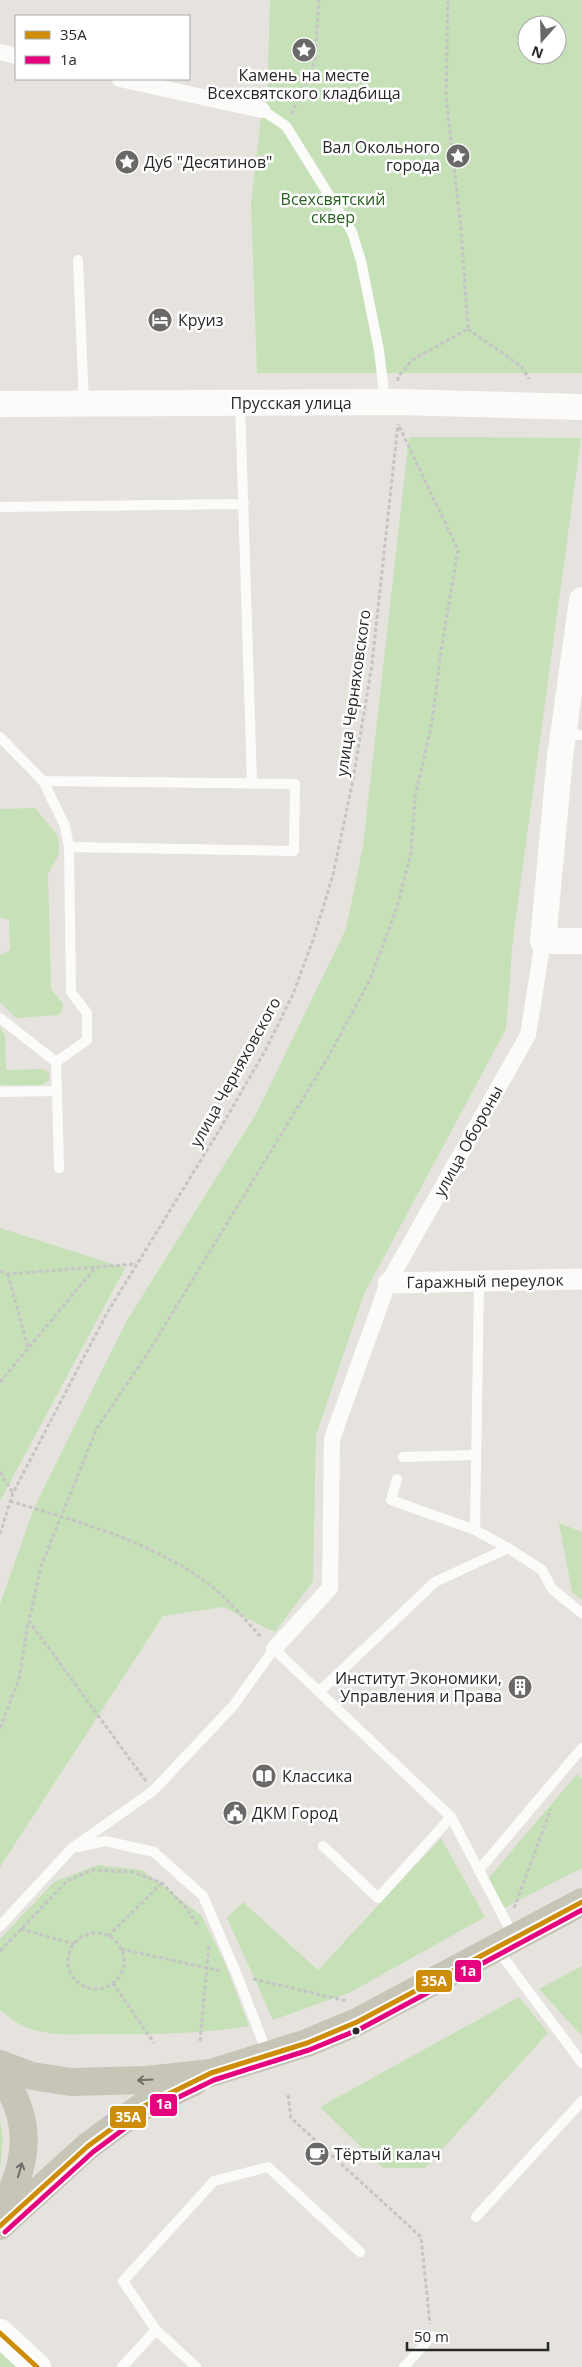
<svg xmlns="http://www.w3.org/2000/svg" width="582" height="2367" viewBox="0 0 582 2367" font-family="'Open Sans',sans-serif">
<rect width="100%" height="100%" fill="#e6e3de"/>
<path fill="#c6e0b8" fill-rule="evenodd" d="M270,0H582V373H257L251,204L261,117L267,101ZM527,25H557V55H527Z
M409,437L581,438L513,938L506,1029L364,1294L316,1435L313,1581L275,1632L223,1607L163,1616L0,1867V1604L34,1508L126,1322L256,1114L346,929L363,846Z
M35,808L58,836L59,854L48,874L51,989L63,1004L62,1011L59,1015L16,1018L0,1002V955L10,950L9,920L0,917V809Z
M0,1027L5,1035L6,1070L43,1069L49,1073V1080L42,1085H0Z
M0,1228L125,1268L0,1501Z
M559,1523L582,1532V1600L572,1592Z
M577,1774L582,1779V1868L502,1909L487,1880Z
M441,1838L485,1917L351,1992L273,2020L227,1918L243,1902L318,1970Z
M97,1865L142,1870L201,1915L224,1961L249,2026C199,2034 147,2035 97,2034C78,2034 58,2036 39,2031C23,2028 12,2020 0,2010V1939L54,1882Z
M582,1966V2036L539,1989Z
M519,1997L548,2033L425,2168H383L320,2107Z
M0,2120L3,2138L0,2171Z
M0,2343L27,2367H0Z"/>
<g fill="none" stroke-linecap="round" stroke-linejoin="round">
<path stroke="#c6c5c5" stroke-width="3" stroke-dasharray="4 2.5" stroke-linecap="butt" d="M291,114L315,61L319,0
M468,329L522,367L529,379
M398,381V377L412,360L468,329L461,229L446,97L448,0
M0,1271L8,1274L136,1264
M8,1274L28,1348
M0,1382L95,1268
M0,1472L13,1493
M10,1501C76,1521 157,1543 211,1586C230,1601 246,1621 262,1638
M0,1534L13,1493L107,1313L220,1129L266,1049L293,994L313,940L333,875L353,780L372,664L398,424
M0,1728L19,1679L28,1622
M146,1781L29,1621L41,1566L97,1428L151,1348L327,1059L370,980L397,907L411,853L415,797L432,722L441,651L458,550L399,426
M514,1908L551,1809
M21,1929L74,1944
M68 1961a28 28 0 1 1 56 0a28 28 0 1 1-56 0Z
M108,1936L162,1883
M121,1949L221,1971
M0,1951L67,1881L93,1870L133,1872L162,1883L187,1909L199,1927
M253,1979L347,2001
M113,1983L154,2043
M200,2041L209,1945
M288,2095L291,2118L421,2237L430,2324"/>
<path stroke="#fbfbfa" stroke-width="10" d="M262,110L286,126L352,232L361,261L379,350L385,402
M78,260L84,404
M240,403L252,783
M0,507L244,504
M563,733L582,735
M0,737L43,781L65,826L69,847L71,992L87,1013V1040L56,1062L57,1091L0,1092
M43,781L295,784L294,851L69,847
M0,1018L56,1062
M57,1091L59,1168
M479,1281L475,1530L508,1548L542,1570L552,1589L582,1613
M403,1457L475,1455
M397,1479L391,1500L475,1530
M320,1691L435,1582L508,1548
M323,1846L378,1898L451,1817
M78,1847L105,1841L154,1852L203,1896L237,1975L268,2055
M479,1870L582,1748
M0,1926L72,1848L153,1791L233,1706L274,1649L451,1817L514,1937
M497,1949L582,2063
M476,2217L582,2101
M156,2330L123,2281L214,2181L268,2167L360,2252
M122,2367L156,2330L196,2367
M404,2367L431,2337"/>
<path stroke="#fbfbfa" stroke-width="16" d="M0,52L16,56
M120,79L262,110
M274,1649L330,1588L332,1439L388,1283L528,1035L543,941"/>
<path stroke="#fbfbfa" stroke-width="21" d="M388,1283L582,1279"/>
<path stroke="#fbfbfa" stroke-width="26" d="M0,404L398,402L582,407
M582,600L560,757L543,941H582"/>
<path stroke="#fbfbfa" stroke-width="28" d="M0,2333L37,2367"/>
<path stroke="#c7c4b8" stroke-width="28" d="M0,2064L32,2076L71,2082L147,2080L211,2073L307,2043L357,2022L582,1902
M0,2074C35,2121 28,2166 0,2214
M0,2226L88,2146L140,2108L194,2082"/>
<defs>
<path id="bus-1" d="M0,2226L88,2146L140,2108L211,2073L307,2043L357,2022L582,1902
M0,2333L37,2367"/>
<path id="bus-2" d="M5,2232L93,2152L144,2114L214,2080L309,2050L360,2029L582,1910"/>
</defs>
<use href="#bus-1" stroke="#fff" stroke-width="9"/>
<use href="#bus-2" stroke="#fff" stroke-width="9"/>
<use href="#bus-1" stroke="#ce8d08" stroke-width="5"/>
<use href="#bus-2" stroke="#e5007d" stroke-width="5"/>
</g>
<defs><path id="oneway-shaft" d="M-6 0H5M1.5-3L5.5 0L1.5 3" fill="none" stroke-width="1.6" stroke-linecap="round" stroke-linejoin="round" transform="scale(1.25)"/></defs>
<g stroke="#706e69">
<use href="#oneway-shaft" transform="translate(145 2080) rotate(177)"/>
<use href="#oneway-shaft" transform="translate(20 2170) rotate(-74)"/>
</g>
<defs>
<symbol id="sight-disc" viewBox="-11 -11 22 22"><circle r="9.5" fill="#6a6968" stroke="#fff"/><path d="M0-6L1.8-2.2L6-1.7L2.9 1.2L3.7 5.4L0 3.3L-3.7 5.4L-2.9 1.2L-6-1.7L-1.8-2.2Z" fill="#fff"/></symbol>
<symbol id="hotel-disc" viewBox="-11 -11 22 22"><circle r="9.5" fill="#6a6968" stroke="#fff"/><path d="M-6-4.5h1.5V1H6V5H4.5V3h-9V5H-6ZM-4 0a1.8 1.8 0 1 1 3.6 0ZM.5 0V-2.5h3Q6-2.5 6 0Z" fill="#fff"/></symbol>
<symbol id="building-disc" viewBox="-11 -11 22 22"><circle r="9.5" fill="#6a6968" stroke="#fff"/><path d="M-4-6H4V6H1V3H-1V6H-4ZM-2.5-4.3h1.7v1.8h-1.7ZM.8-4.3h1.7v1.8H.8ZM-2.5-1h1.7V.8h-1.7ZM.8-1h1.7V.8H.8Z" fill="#fff"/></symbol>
<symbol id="library-disc" viewBox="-11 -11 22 22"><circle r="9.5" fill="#6a6968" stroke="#fff"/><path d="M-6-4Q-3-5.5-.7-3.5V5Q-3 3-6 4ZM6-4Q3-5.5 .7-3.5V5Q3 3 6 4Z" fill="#fff"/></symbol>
<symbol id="civic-disc" viewBox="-11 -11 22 22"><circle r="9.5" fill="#6a6968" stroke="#fff"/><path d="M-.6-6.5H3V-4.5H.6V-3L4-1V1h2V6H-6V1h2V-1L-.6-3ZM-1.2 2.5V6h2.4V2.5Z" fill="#fff"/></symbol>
<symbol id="cafe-disc" viewBox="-11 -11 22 22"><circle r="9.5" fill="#6a6968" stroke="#fff"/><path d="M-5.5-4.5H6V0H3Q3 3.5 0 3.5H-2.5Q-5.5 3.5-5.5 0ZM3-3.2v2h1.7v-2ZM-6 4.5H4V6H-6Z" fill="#fff"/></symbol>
</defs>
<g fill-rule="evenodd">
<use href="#sight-disc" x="290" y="36" width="28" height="28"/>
<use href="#sight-disc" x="444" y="142" width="28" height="28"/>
<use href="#sight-disc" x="113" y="148" width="28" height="28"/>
<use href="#hotel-disc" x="146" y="306" width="28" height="28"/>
<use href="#building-disc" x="506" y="1673" width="28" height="28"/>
<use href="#library-disc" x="250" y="1762" width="28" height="28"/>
<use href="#civic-disc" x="221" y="1799" width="28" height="28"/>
<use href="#cafe-disc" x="303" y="2140" width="28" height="28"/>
</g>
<circle fill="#282828" stroke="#fff" stroke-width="2" cx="356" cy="2031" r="4.5"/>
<g text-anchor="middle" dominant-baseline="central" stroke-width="5" stroke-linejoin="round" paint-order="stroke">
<g font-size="16" fill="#282828" stroke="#fff" text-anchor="start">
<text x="304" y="75" text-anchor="middle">Камень на месте<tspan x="304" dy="18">Всехсвятского кладбища</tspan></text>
<text x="440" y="147" text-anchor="end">Вал Окольного<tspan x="440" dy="18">города</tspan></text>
<text x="144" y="162">Дуб "Десятинов"</text>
<text x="178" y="320">Круиз</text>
<text x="502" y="1678" text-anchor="end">Институт Экономики,<tspan x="502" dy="18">Управления и Права</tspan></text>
<text x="282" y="1776">Классика</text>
<text x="252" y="1813">ДКМ Город</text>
<text x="334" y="2154">Тёртый калач</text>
</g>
<g font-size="16" fill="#275f1d" stroke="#fff">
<text x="333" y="199">Всехсвятский<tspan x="333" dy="18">сквер</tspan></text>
</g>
<g font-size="16" fill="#282828" stroke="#fff">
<text x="291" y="403">Прусская улица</text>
<text transform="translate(353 693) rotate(-82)">улица Черняховского</text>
<text transform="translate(235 1072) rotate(-61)">улица Черняховского</text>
<text transform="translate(468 1141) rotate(-61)">улица Обороны</text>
<text transform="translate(485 1281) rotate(-1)">Гаражный переулок</text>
</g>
</g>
<g stroke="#fff" stroke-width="2">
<rect x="454" y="1959" width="28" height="24" rx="5" fill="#e5007d"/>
<rect x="415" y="1969" width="38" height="24" rx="5" fill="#ce8d08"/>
<rect x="149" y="2093" width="29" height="24" rx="5" fill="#e5007d"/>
<rect x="109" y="2105" width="38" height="24" rx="5" fill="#ce8d08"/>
</g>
<g font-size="14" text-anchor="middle" font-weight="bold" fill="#fff">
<text x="468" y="1976">1a</text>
<text x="434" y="1986">35А</text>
<text x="164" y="2109">1a</text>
<text x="128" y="2122">35А</text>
</g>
<rect x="15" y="15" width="175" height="65" fill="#ffffff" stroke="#a9a9a9"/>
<rect x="25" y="31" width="25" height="8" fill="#ce8d08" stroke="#a9a9a9"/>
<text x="60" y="40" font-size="15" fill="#282828">35А</text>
<rect x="25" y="56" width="25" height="8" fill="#e5007d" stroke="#a9a9a9"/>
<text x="60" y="65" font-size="15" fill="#282828">1a</text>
<g transform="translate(542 40) rotate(200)"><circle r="24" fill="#ffffff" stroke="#a9a9a9"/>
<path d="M0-4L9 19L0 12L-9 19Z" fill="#6a6968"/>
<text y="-8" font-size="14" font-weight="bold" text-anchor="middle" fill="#282828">N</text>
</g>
<path d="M407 2342v8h141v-8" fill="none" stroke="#282828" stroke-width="2.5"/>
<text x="414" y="2342" font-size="15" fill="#282828" stroke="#ffffff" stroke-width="4" paint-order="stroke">50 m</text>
</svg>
